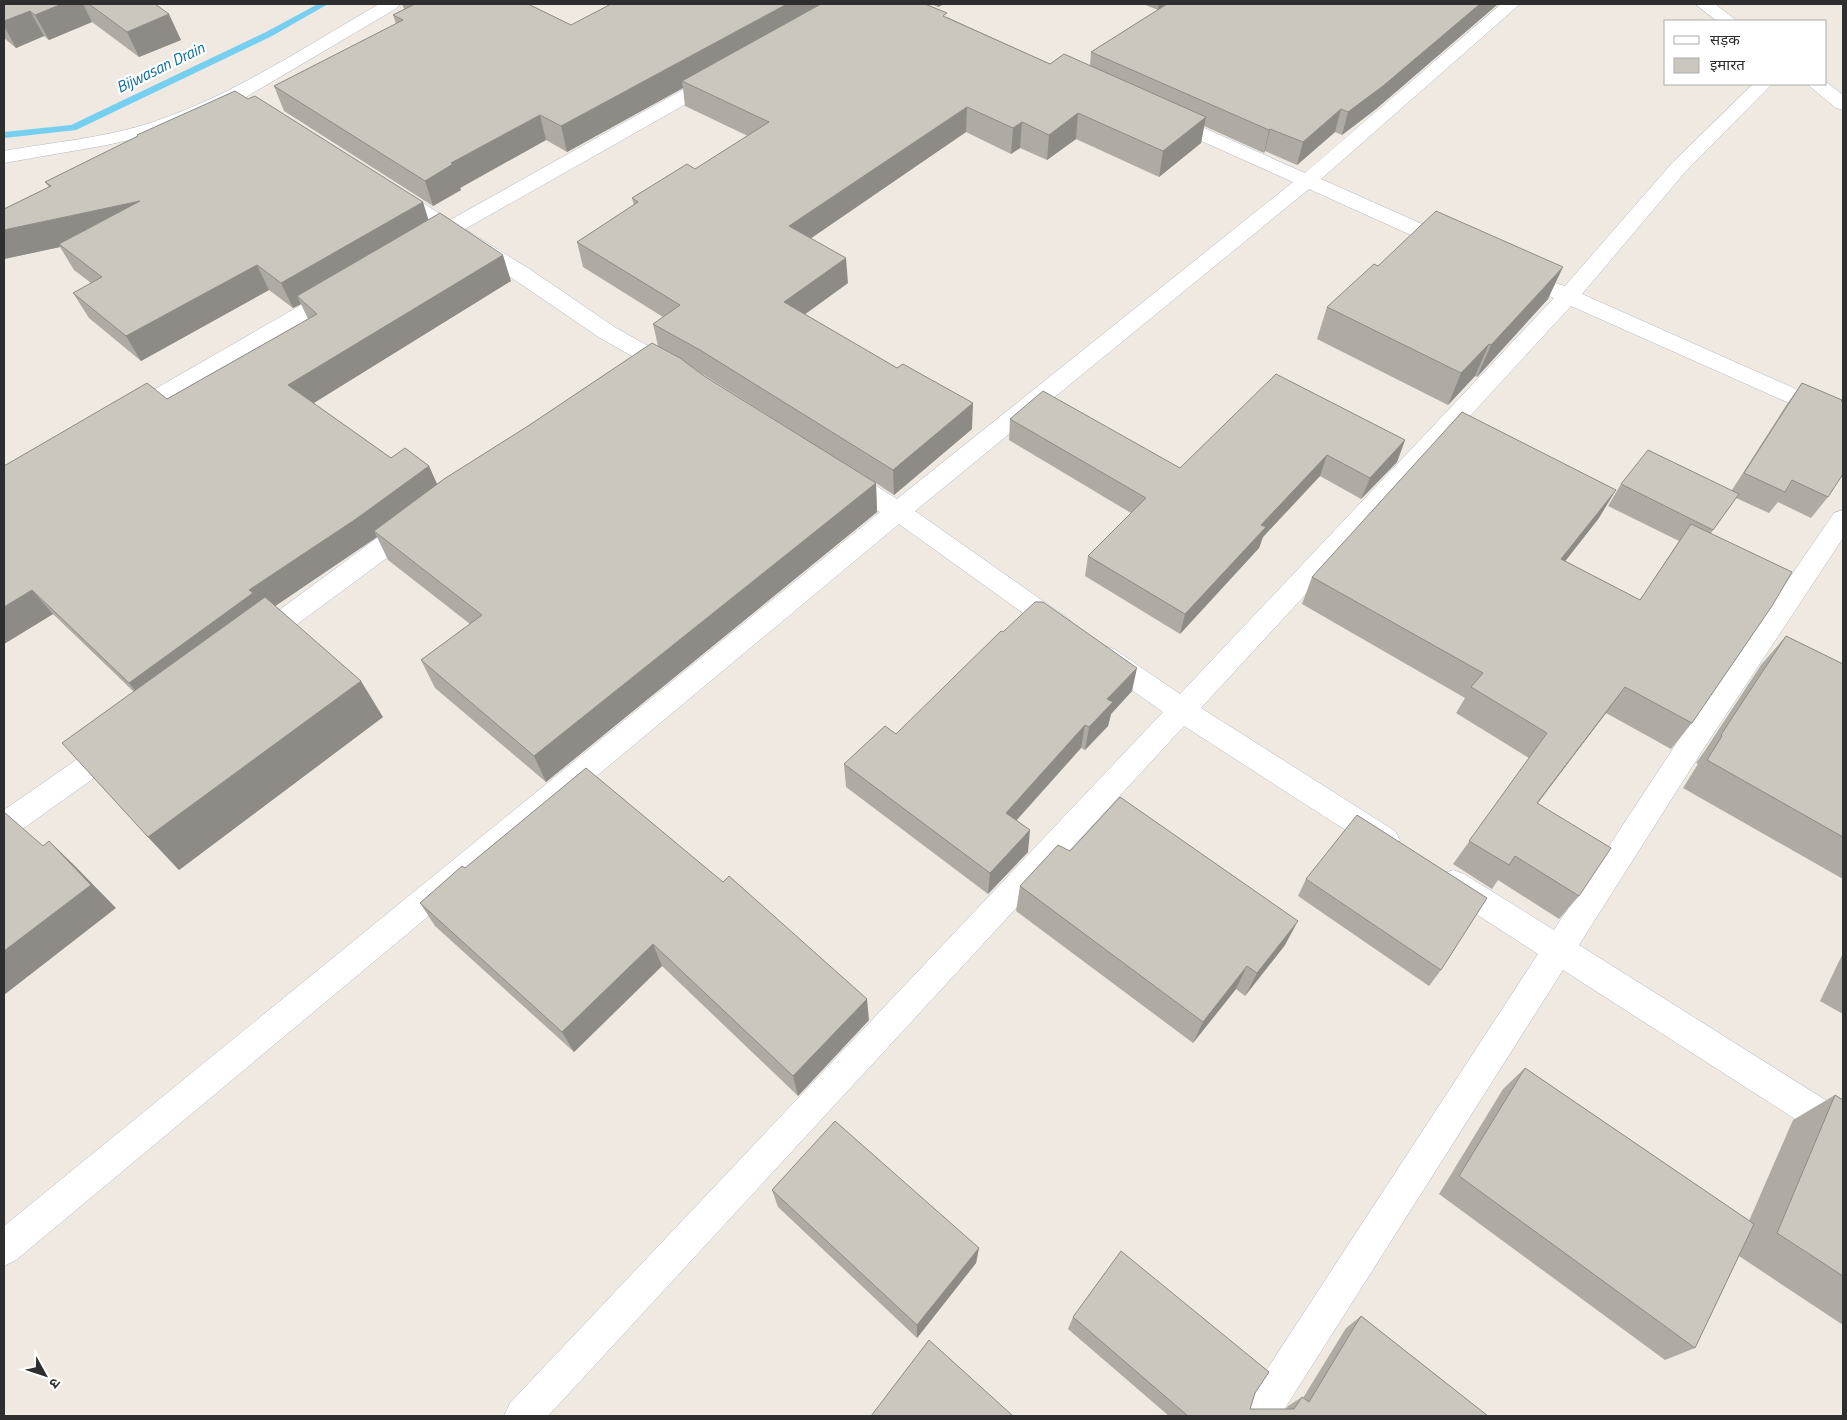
<svg xmlns="http://www.w3.org/2000/svg" width="1847" height="1420" viewBox="0 0 1847 1420" font-family="'Titillium Web','Noto Sans Devanagari',sans-serif">
<rect width="100%" height="100%" fill="#efe9e1"/>
<g fill="none" stroke-linecap="round" stroke-linejoin="round">
<path fill="#75cff0" fill-rule="evenodd" d="M318,4H328L272,36L76,130L4,138V132L71,125L266,32Z"/>
<defs>
<path id="street" d="M1501,4H1520L1321,179L1458,240L1461,245L1458,250L1451,251L1444,250L1309,189L915,511L1070,620L1074,627L1070,634L1061,637L1052,634L899,524L16,1260L4,1266V1226L880,512L834,483L831,477L834,471L843,468L852,471L897,499L1293,182L1161,123L1158,119L1161,115L1168,113L1175,115L1305,173Z
M716,73L723,75L725,79L723,83L465,229L531,270L616,328L680,364L683,369L680,374L672,377L664,374L600,338L515,280L449,238L435,243L428,242L425,237L428,232L435,228L388,198L385,194L388,190L395,188L402,190L450,220L709,75Z
M1753,84H1772L1686,171L1582,294L1843,410V427L1571,306L1201,708L1395,831L1400,840L1395,849L1385,853L1375,849L1184,726L548,1416H504L510,1403L1163,712L1096,665L1092,657L1096,649L1105,646L1114,649L1180,694L1554,298L1544,294L1541,289L1544,284L1552,282L1565,286L1672,163Z
M337,287L345,289L348,294L345,299L138,420L130,422L122,420L118,414L122,408L329,289Z
M1843,510V538L1702,751L1579,945L1843,1111V1147L1831,1142L1563,970L1280,1416H1239L1245,1403L1538,954L1442,892L1438,883L1442,874L1453,870L1464,874L1554,930L1682,735L1834,513Z
M413,516L422,518L425,525L422,532L292,628L269,648L260,651L251,648L247,641L251,634L274,614L404,518Z
M115,736L125,740L129,748L125,756L14,835L4,839V810L105,740Z"/>
<path id="secondary" d="M379,4H400L397,8L246,97L209,114L158,133L107,145L4,163V151C53,142 106,138 153,122C234,95 306,46 379,4Z
M1695,4H1715L1737,21H1717Z
M1826,82L1843,95V110L1836,108L1807,84Z"/>
</defs>
<use href="#street" stroke="#b4b7c1" stroke-width="1"/>
<use href="#secondary" stroke="#b4b7c1" stroke-width="1"/>
<use href="#street" fill="#fff" fill-rule="evenodd"/>
<use href="#secondary" fill="#fff" fill-rule="evenodd"/>
</g>
<path fill="#afaba4" fill-rule="evenodd" d="M4,4H155L181,40L139,57L92,22L49,40L44,36L16,48L4,38Z
M402,4H528L571,25L947,17L1050,64L1090,66L1091,52L1158,10L1143,4H1498L1376,109L1342,135L1335,132L1297,165L1265,151L1264,153L1204,126L1201,143L1159,177L1076,139L1047,160L1020,148L1011,154L966,132L811,238L848,283L805,314L972,429L894,495L876,483L877,512L546,782L435,688L421,660L470,624L388,560L377,537L275,606L383,717L179,870L148,837L134,692L53,614L4,644V466L167,399L308,319L301,304L293,308L269,290L141,361L89,318L73,293L91,283L74,270L60,247L4,259V209L49,187L45,182L138,137L137,135L429,220L511,281L313,403L391,458L429,466L437,484L658,346L653,324L663,317L583,267L577,242L634,205L632,198L695,169L748,136L685,106L683,88L567,152L546,140L460,188L461,190L433,206L284,111L274,86L396,24L393,15L404,9ZM698,372L704,375L806,439L704,376Z
M931,4H944L938,7Z
M1378,266L1548,299L1477,377L1475,376L1448,405L1317,339L1327,307Z
M1802,383L1841,401L1828,497L1811,518L1778,502L1769,513L1736,498L1711,533L1692,723L1671,749L1606,713L1537,803L1579,896L1559,919L1498,880L1492,889L1453,864L1529,758L1456,713L1465,698L1302,604L1312,577L1599,518L1565,561L1640,600L1679,541L1608,506L1621,484L1732,490L1787,404Z
M1010,419L1180,468L1405,440L1397,462L1361,499L1320,476L1263,537L1259,548L1180,634L1085,576L1088,556L1131,513L1009,440Z
M1786,636L1843,664V879L1683,788L1698,764L1696,763L1704,752L1761,665Z
M1132,691L1111,714L1108,726L1085,750L1081,748L1017,820L1028,852L988,894L846,787L844,764L896,734Z
M1070,851L1285,945L1245,996L1236,989L1193,1043L1016,911L1020,886Z
M465,868L869,1020L798,1096L662,966L574,1052L435,926L420,903Z
M1306,879L1441,970L1429,986L1298,896Z
M1843,953V1014L1820,1001Z
M1525,1068L1749,1221L1793,1120L1835,1095L1843,1100V1325L1739,1256L1695,1348L1665,1360L1439,1194L1503,1089Z
M772,1190L979,1248L976,1263L917,1338L778,1207Z
M1361,1316L1488,1416H1169L1068,1329L1073,1317L1255,1393L1250,1409H1286L1288,1406L1302,1397L1303,1398L1346,1328Z"/>
<path fill="#8e8b86" d="M62,4H83L92,22L49,40L35,15Z
M787,4H835L682,81L683,88L567,152L561,126Z
M938,4H944L938,7Z
M1159,4H1168L1158,10Z
M1480,4H1498L1376,109L1342,135L1348,112Z
M30,11L44,36L16,48L4,26V21Z
M169,14L181,40L139,57L127,32Z
M967,107L966,132L791,252L789,226Z
M1341,109L1335,132L1297,165L1303,142Z
M1078,113L1076,139L1047,160L1049,135Z
M540,115L546,140L460,188L461,190L433,206L425,181L451,163Z
M1206,117L1201,143L1159,177L1163,151Z
M1022,122L1020,148L1011,154L1013,128Z
M1270,129L1265,151L1264,153L1269,130Z
M140,201L59,244L60,247L4,259V230Z
M423,202L431,228L297,296L301,304L293,308L281,283Z
M503,255L511,281L301,411L288,385Z
M846,258L848,283L786,328L784,302Z
M257,265L269,290L141,361L126,336Z
M1563,267L1548,299L1477,377L1491,345Z
M1489,344L1475,376L1448,405L1461,373Z
M973,403L972,429L894,495L893,470Z
M1405,440L1397,462L1361,499L1370,478Z
M1327,455L1320,476L1263,537L1259,548L1180,634L1185,614L1261,525Z
M429,466L440,491L374,531L377,537L265,613L148,706L129,683L249,590Z
M876,483L877,512L546,782L534,756Z
M1616,490L1599,518L1545,587L1561,559Z
M32,590L53,614L4,644V607Z
M1137,668L1132,691L1111,714L1108,726L1085,750L1089,727L1107,699Z
M361,681L383,717L179,870L148,837Z
M1625,687L1606,713L1519,828L1537,803Z
M1085,725L1081,748L1004,834L1006,813Z
M1030,830L1028,852L988,894L990,873Z
M49,841L74,865L116,908L4,995V951Z
M1298,921L1285,945L1245,996L1257,973Z
M653,944L662,966L574,1052L562,1032Z
M1247,966L1236,989L1193,1043L1203,1022Z
M867,999L869,1020L798,1096L793,1076Z
M979,1248L976,1263L917,1338V1325Z"/>
<path fill="#cbc7bf" stroke="#8e8b86" d="M4,4H62L35,15L30,11L4,21Z
M89,4H155L169,14L127,32Z
M415,4H528L571,25L611,4H787L561,126L540,115L451,163L453,164L425,181L274,86L403,20L393,15Z
M821,4H925L947,13L943,16L1050,64L1064,54L1206,117L1163,151L1078,113L1049,135L1022,122L1013,128L967,107L789,226L846,258L784,302L897,368L903,364L973,403L893,470L700,350L653,324L680,305L577,242L638,202L632,198L687,164L695,169L769,122L682,81Z
M1167,4H1480L1383,86L1348,112L1341,109L1303,142L1270,129L1269,130L1091,52Z
M235,91L248,99L255,96L423,202L281,283L257,265L126,336L73,293L102,277L59,244L140,201L4,230V209L51,186L45,182L138,136L137,135Z
M1436,211L1563,267L1491,345L1489,344L1461,373L1327,307L1374,264L1378,266Z
M440,213L503,255L288,385L391,458L405,448L429,466L356,519L249,590L253,593L129,683L32,590L4,607V466L147,383L167,399L317,314L297,296Z
M652,343L680,358L704,376L876,483L534,756L421,660L482,615L374,531L444,479L528,426Z
M1276,374L1405,440L1370,478L1327,455L1261,525L1266,527L1185,614L1088,556L1146,498L1010,419L1043,391L1180,468Z
M1802,383L1842,400L1841,401L1843,402V474L1828,497L1792,480L1785,492L1744,473Z
M1462,412L1616,490L1561,559L1640,600L1691,524L1792,572L1772,606L1692,723L1625,687L1537,803L1611,848L1579,896L1515,856L1509,865L1469,841L1547,733L1471,687L1483,673L1312,577Z
M1648,450L1739,494L1713,530L1621,484Z
M265,597L361,681L148,837L62,743Z
M1035,602H1043L1137,668L1107,699L1113,702L1089,727L1085,725L1006,813L1030,830L990,873L844,764L885,726L896,734L1001,631L1003,632Z
M1786,636L1843,664V837L1707,760L1722,736L1721,735L1728,724Z
M586,768L723,882L729,876L867,999L793,1076L653,944L562,1032L420,903L462,866L465,868Z
M1120,797L1298,921L1257,973L1247,966L1203,1022L1020,886L1058,845L1070,851Z
M4,812L43,846L49,841L91,885L4,951Z
M1357,815L1487,898L1441,970L1306,879Z
M1525,1068L1754,1224L1695,1348L1459,1176Z
M1835,1095L1843,1100V1276L1777,1233Z
M835,1121L979,1248L917,1325L772,1190Z
M1121,1251L1269,1372L1255,1393L1250,1409H1294L1302,1397L1309,1402L1361,1316L1488,1416H1188L1073,1317Z
M929,1340L1013,1416H871Z"/>
<g text-anchor="middle" dominant-baseline="central" stroke-width="4.5" stroke-linejoin="round" paint-order="stroke">
<g font-size="16" font-style="italic" fill="#0d6fa3" stroke="#fff">
<text transform="translate(160 67) rotate(-26)">Bijwasan Drain</text>
</g>
</g>
<rect width="1847" height="1420" fill="none" stroke="#2e2e2e" stroke-width="10"/>
<rect x="1664" y="20" width="162" height="65" fill="#ffffff" stroke="#ababab"/>
<rect x="1674" y="36" width="25" height="8" fill="#ffffff" stroke="#ababab"/>
<text x="1710" y="45" font-size="15" fill="#2e2e2e">सड़क</text>
<rect x="1674" y="58" width="25" height="15" fill="#cbc7bf" stroke="#ababab"/>
<text x="1710" y="70" font-size="15" fill="#2e2e2e">इमारत</text>
<g transform="translate(45 1375) rotate(130)" stroke="#ffffff" stroke-width="4" paint-order="stroke">
<path d="M0-4L9 19L0 12L-9 19Z" fill="#2e2e2e"/>
<text y="-8" font-size="14" font-weight="bold" text-anchor="middle" fill="#2e2e2e">उ</text>
</g>
</svg>
